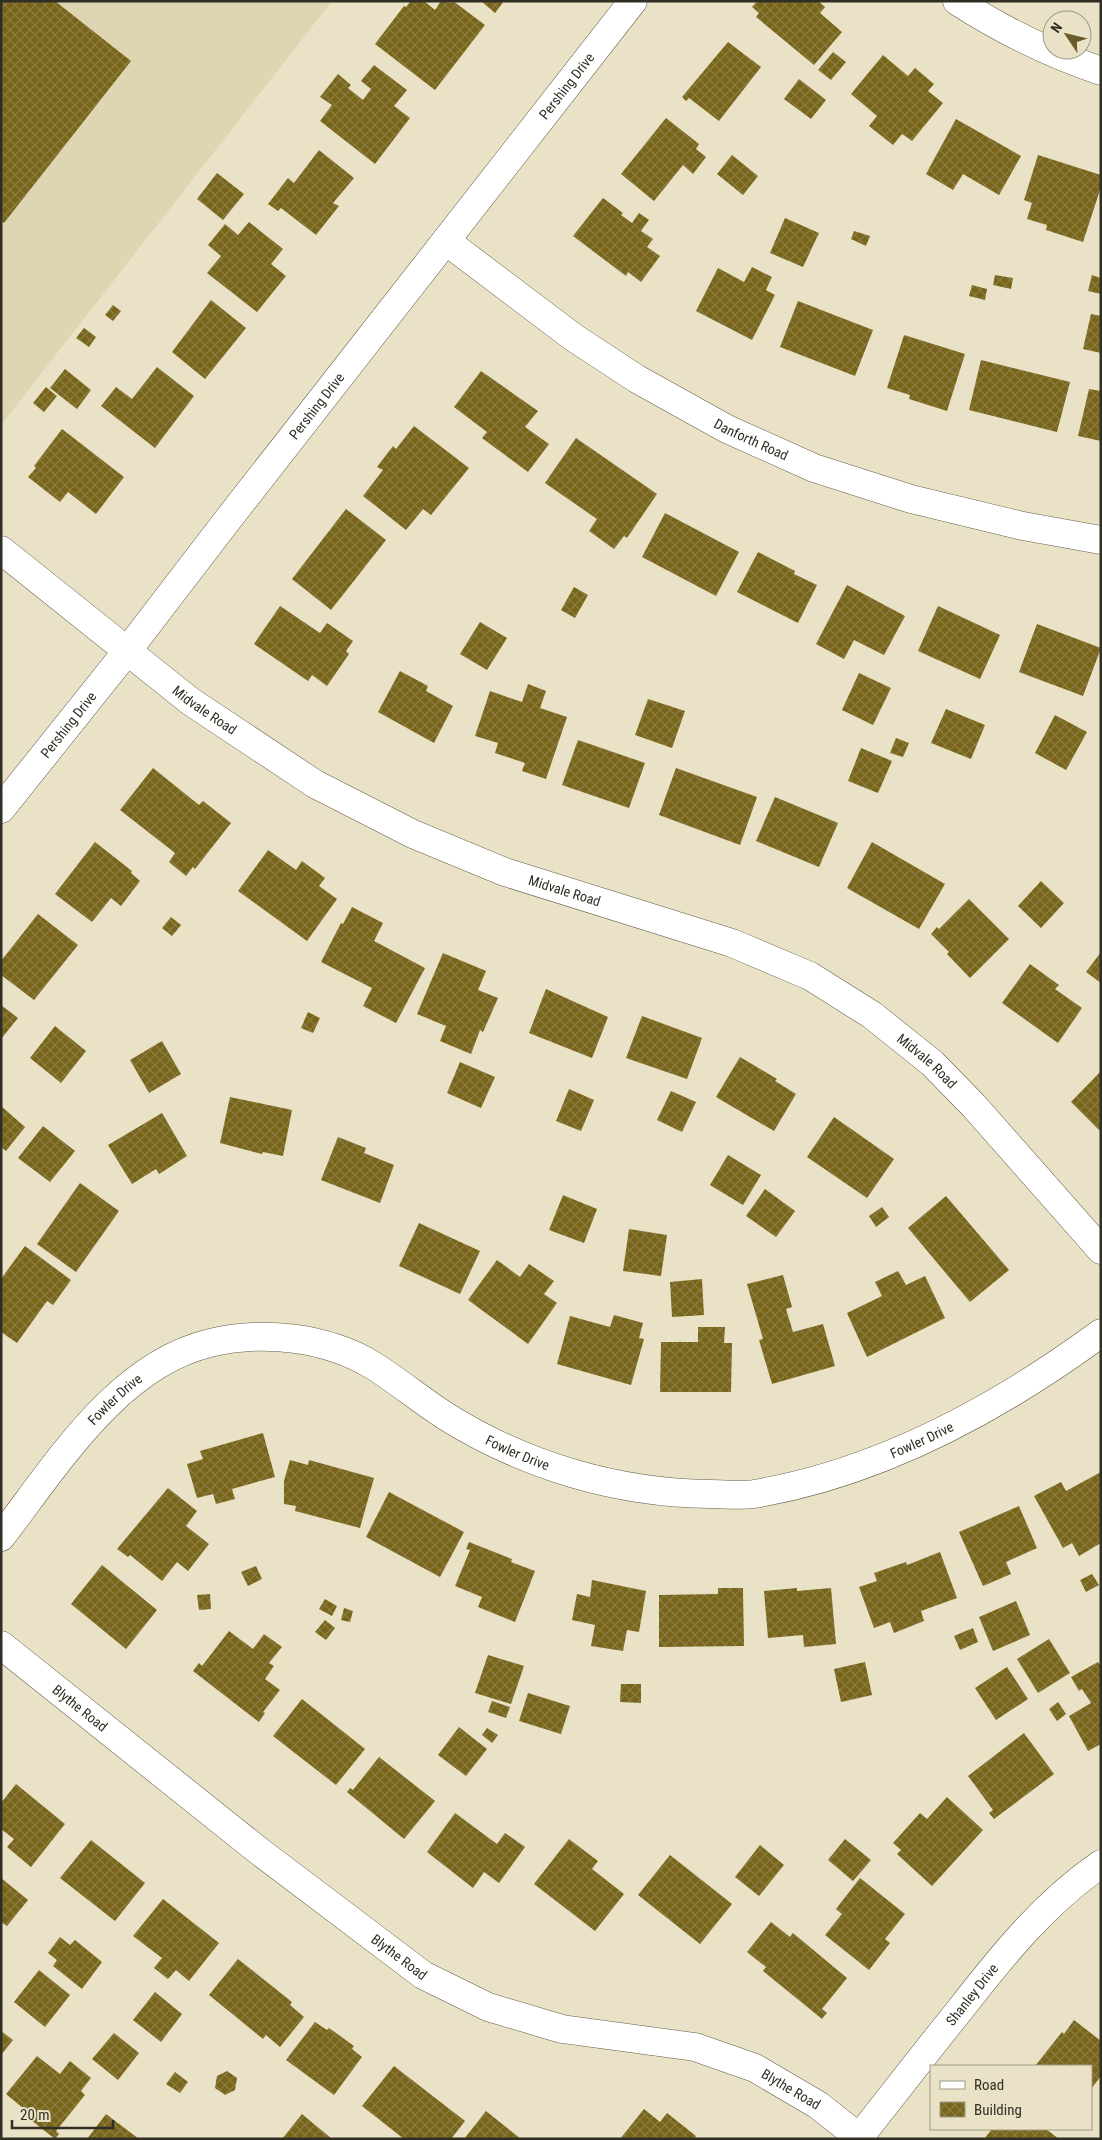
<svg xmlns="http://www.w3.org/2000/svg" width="1102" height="2140" viewBox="0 0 1102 2140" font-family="'Roboto Condensed',sans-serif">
<defs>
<pattern id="building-cross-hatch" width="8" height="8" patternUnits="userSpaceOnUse" patternTransform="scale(1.25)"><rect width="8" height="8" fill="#786519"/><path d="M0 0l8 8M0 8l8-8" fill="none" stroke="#8a7c42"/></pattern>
</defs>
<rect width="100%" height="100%" fill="#e9e2c7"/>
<path fill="#ded5b3" d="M1,1H332L1,425Z"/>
<path fill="url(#building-cross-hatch)" d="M1,1H55L131,61L4,223L1,221Z
M411,1H424L435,10L441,1L451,3L453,1L485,25L435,90L375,44L404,6L406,7Z
M481,1H504L495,13Z
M757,1H818L825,7L820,13L842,32L814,65L756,17L759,13L752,7Z
M728,42L761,67L719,121L689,98L686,101L682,97Z
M833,52L846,62L831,80L818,70Z
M883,55L908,76L915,68L934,84L928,91L943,103L912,141L902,134L893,145L869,126L877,116L851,94Z
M374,65L407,90L394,106L410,118L375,164L320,121L332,105L320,97L338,74L351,85L348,88L363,100L371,89L361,81Z
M799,79L826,100L811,119L784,99Z
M666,118L699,144L696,149L706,157L693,174L683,165L654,201L621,174Z
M956,119L1021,156L999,195L963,174L953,190L926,174Z
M319,150L354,178L333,203L339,206L316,235L281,208L278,211L268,204L288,178L294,183Z
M732,155L758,176L743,195L717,174Z
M1038,155L1101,175V187L1083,242L1046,230L1047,225L1027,219L1032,203L1024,200Z
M217,173L244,194L223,220L197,199Z
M603,198L623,213L621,215L632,223L639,213L649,220L641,231L653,239L647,247L660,256L641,282L628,272L626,276L573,236Z
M785,218L819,233L803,267L770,253Z
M249,222L283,249L271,264L286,276L257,312L207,273L221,256L208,245L225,224L238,235Z
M854,231L870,236L866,246L851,239Z
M752,267L772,277L766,290L775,295L752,340L696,311L718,268L744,282Z
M995,275L1013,278L1011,289L993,285Z
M1092,275L1101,278V294L1088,291Z
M972,285L987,289L985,300L969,296Z
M211,300L246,328L205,379L172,352Z
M798,301L873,330L855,376L780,347Z
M113,305L121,311L113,321L105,315Z
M1091,314L1101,316V353L1083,349Z
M84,328L96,337L89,347L76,338Z
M904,335L965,354L947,411L909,399L910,395L887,388Z
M981,360L1070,382L1057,432L969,410Z
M157,367L194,396L155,448L101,406L116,387L132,399Z
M65,369L91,390L77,409L50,388Z
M481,371L538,411L525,427L549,444L528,472L482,438L487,432L454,407Z
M46,387L57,396L44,412L33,403Z
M1089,389L1101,391V441L1078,436Z
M414,426L469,468L431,515L423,509L406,530L363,496L383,470L377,467L393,446L396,449Z
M62,429L124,477L96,514L68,492L60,502L28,477L36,468L34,466Z
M576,438L657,494L627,538L624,536L614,549L589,531L597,519L545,483Z
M346,509L386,540L331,610L292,579Z
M665,513L739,552L716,596L642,557Z
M758,552L795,571L794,574L817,585L798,623L737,592Z
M847,585L905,616L884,655L854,640L844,659L816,644Z
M574,587L588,595L575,618L561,610Z
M280,606L320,633L327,623L353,641L346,651L349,654L327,686L312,675L308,681L254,644Z
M938,606L1000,635L980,679L918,651Z
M480,622L507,638L487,670L460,654Z
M1037,624L1101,648L1083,696L1019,672Z
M400,671L428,686L426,691L453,706L434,743L378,712Z
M859,673L891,688L873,725L842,710Z
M528,684L546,691L540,708L567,717L546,779L522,771L525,763L495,753L498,743L475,736L490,691L522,702Z
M648,699L685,711L672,748L635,735Z
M946,709L985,725L971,759L931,743Z
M1055,715L1087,732L1066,770L1035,753Z
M896,738L909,743L903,757L890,753Z
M578,740L645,763L629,808L562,785Z
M861,748L892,761L878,793L848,781Z
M153,768L199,805L203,801L231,823L195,869L193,867L186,876L169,862L175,853L120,810Z
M676,768L757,797L740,845L659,815Z
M775,797L838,823L819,867L756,841Z
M95,842L132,871L131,873L140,881L121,906L111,898L92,922L55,894Z
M872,842L945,884L919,929L847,888Z
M268,850L296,870L302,861L325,878L319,886L337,899L307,941L238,891Z
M1041,881L1064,903L1041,928L1018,906Z
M969,899L1009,939L970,978L947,954L949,952L931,934L937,927L939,929Z
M352,907L383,923L374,941L425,968L396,1023L363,1006L372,988L321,962L341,923L343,924Z
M38,914L78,945L34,1000L1,975V961Z
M171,917L181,925L172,936L162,928Z
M1101,952V983L1086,972Z
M443,953L486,971L478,990L498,998L483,1032L480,1030L471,1054L440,1041L446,1026L417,1014Z
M1030,964L1059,985L1055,989L1082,1008L1058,1043L1002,1003Z
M546,989L608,1017L592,1058L529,1033Z
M1,1005L18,1018L1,1039Z
M308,1012L320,1018L313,1033L301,1028Z
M642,1016L702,1038L687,1079L626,1058Z
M55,1026L86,1051L61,1083L30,1058Z
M162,1041L181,1074L149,1093L130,1060Z
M740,1057L777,1079L775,1081L796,1094L774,1131L716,1097Z
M460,1062L495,1077L481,1108L447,1093Z
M1101,1071V1132L1071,1102Z
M569,1089L594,1100L581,1131L556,1121Z
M671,1091L696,1102L682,1132L657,1120Z
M230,1097L292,1110L283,1156L263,1152L262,1154L220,1143Z
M1,1106L25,1127L6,1151L1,1147Z
M162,1113L187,1156L159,1174L156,1169L132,1184L108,1145Z
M834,1117L894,1159L867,1198L807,1157Z
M43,1126L75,1151L50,1182L18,1158Z
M338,1137L366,1148L364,1153L394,1165L380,1203L321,1180Z
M728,1155L761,1175L743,1205L710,1185Z
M80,1183L119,1211L76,1272L37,1244Z
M765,1189L795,1211L776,1237L746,1216Z
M563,1195L597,1209L584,1243L549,1230Z
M946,1196L1009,1270L970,1302L908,1228Z
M882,1207L889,1217L876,1227L869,1216Z
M419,1223L480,1251L460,1294L399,1266Z
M629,1229L667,1235L661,1276L623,1271Z
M25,1246L71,1280L53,1305L47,1301L17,1343L1,1332V1279Z
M497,1260L520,1277L529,1264L554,1281L544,1294L557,1303L528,1344L468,1300Z
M898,1271L906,1285L925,1276L945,1318L867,1357L847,1313L882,1296L875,1282Z
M783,1275L792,1307L786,1309L793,1332L823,1324L835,1366L772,1384L759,1340L763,1339L747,1284Z
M702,1279L704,1315L672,1317L670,1282Z
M614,1315L643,1323L639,1338L644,1339L631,1385L557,1364L570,1316L610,1327Z
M698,1327H725L724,1343H732L731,1392H660L661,1342H698Z
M263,1433L275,1477L232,1489L235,1499L216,1504L213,1494L197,1498L187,1464L203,1459L200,1451Z
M290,1460L308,1465L309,1460L374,1478L360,1528L295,1511L296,1506L284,1504V1481Z
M1101,1472V1543L1079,1556L1072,1543L1063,1548L1034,1496L1061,1482L1066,1491Z
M168,1488L197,1511L186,1526L209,1544L188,1571L177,1562L162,1581L130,1555L128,1557L117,1549Z
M389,1492L464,1532L440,1577L366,1537Z
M1019,1506L1037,1548L1006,1562L1011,1574L983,1586L959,1532Z
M469,1542L512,1559L511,1562L535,1571L515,1622L478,1607L482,1597L455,1586L470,1550L466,1549Z
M940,1552L957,1598L921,1611L924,1621L894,1633L890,1622L874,1628L859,1587L877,1581L874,1573L906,1562L907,1565Z
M102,1565L157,1610L126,1649L71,1604Z
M256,1566L262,1579L248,1586L241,1572Z
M1092,1574L1099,1585L1086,1592L1080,1580Z
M592,1580L646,1591L639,1632L627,1630L623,1651L591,1646L595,1625L572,1620L577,1594L590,1597Z
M718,1588H743L744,1646L659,1647V1595L718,1594Z
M797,1588V1591L831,1588L836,1644L804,1647L803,1635L768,1638L764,1591Z
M210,1594L211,1609L199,1610L197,1595Z
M325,1599L337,1606L332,1616L319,1609Z
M1016,1601L1030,1635L993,1651L979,1617Z
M344,1608L353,1611L350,1622L341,1620Z
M325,1620L335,1628L326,1640L315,1632Z
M973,1628L978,1642L960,1650L954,1636Z
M229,1631L253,1649L264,1634L282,1647L269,1663L274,1666L265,1679L280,1690L263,1712L265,1713L259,1722L193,1671L199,1663L202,1666Z
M1049,1639L1070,1673L1038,1693L1017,1659Z
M488,1655L524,1666L511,1704L475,1693Z
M865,1662L872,1695L841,1702L834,1669Z
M1098,1662L1101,1666V1744L1088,1751L1069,1716L1091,1703L1082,1689L1079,1691L1071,1677Z
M1007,1667L1028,1699L996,1720L975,1688Z
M621,1684H641V1703L620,1702Z
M528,1693L570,1706L561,1734L519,1721Z
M302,1699L365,1749L336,1785L273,1736Z
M492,1701L510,1707L506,1718L488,1712Z
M1058,1702L1066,1714L1057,1721L1049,1709Z
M459,1727L487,1749L466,1776L438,1755Z
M487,1728L498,1735L492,1743L482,1735Z
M1024,1733L1054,1774L994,1819L989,1813L993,1810L968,1776Z
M379,1757L435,1801L404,1839L347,1792L350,1788L353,1790Z
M16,1784L65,1824L31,1867L7,1847L14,1839L1,1829V1803Z
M947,1797L983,1830L932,1886L897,1854L901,1850L893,1843L920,1813L927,1819Z
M455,1813L497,1844L505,1833L525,1847L499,1883L484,1872L473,1888L427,1852Z
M569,1839L598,1861L592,1869L624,1894L595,1931L534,1884Z
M845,1839L871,1860L853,1881L828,1860Z
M91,1840L145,1883L115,1921L60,1878Z
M760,1845L784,1865L759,1896L735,1877Z
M670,1855L732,1904L700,1944L638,1895Z
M1,1878L28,1900L7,1926L1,1922Z
M860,1878L905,1914L885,1939L890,1943L869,1970L825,1935L842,1914L836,1909Z
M163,1899L219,1943L189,1981L176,1970L168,1979L154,1968L162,1958L133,1936Z
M771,1922L790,1937L793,1933L847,1978L822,2009L827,2013L822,2019L763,1971L766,1967L747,1952Z
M60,1937L70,1945L75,1940L102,1962L82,1989L53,1966L57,1960L48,1953Z
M238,1959L292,2002L290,2005L304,2017L280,2047L266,2035L263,2039L209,1995Z
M39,1970L70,1995L45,2027L14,2002Z
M155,1992L182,2014L161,2042L133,2020Z
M1074,2020L1101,2041V2076L1091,2089V2066H1035L1062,2032L1064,2034Z
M315,2022L327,2030L329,2028L354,2046L352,2049L362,2057L334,2095L286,2060Z
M1,2031L13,2040L1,2055Z
M114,2033L139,2053L118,2080L92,2059Z
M37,2056L60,2074L70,2061L91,2078L81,2091L85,2095L56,2131L59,2134L55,2139L26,2116L29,2113L6,2094Z
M394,2066L465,2121L451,2139H404L362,2106Z
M227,2071L237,2078L235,2090L225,2095L215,2088L217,2076Z
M175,2072L188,2082L180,2093L166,2084Z
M644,2109L660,2122L667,2113L696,2136L694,2139H620Z
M486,2111L521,2139H464Z
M106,2114L139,2139H87Z
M302,2114L332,2139H282Z
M992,2129H1046L1059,2139H984Z"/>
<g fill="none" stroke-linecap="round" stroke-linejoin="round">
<defs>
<g id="street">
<path d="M957,1C1002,30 1050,54 1101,71"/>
<path id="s1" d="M446,241L573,337L637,379L727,429L814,468L911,499L1023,526L1101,540"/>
<path id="s2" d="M1,550L190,701L315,784L413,834L505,872L732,943L810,976L872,1015L932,1063L974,1106L1101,1250"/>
<path id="s3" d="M1,809L128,650L226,522L633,1"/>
<path id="s4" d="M1,1537C56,1466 117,1365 210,1343C263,1330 327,1337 374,1366C399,1382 422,1401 447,1417C526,1466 617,1493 710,1494C724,1494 740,1496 754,1494C879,1473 999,1408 1101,1333"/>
<path id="s5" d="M1,1645L259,1851L423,1975L488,2007L562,2029L695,2047L755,2068L818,2105L861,2139"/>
<path id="s6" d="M858,2139C892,2096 925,2053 959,2011C1001,1957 1044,1903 1101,1864"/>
</g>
</defs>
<use href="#street" stroke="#655e47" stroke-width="29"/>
<use href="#street" stroke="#fff" stroke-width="28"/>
</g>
<g text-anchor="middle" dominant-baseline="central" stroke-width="5" stroke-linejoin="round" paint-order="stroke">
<g font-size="14" fill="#312f24" stroke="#e9e2c7">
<text stroke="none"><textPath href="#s3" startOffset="918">Pershing Drive</textPath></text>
<text stroke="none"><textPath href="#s3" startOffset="512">Pershing Drive</textPath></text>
<text stroke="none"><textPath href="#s1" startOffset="365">Danforth Road</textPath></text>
<text stroke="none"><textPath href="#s2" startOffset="259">Midvale Road</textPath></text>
<text stroke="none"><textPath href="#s3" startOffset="108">Pershing Drive</textPath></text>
<text stroke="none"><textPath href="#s2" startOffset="664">Midvale Road</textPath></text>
<text stroke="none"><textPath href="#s2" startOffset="1069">Midvale Road</textPath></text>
<text stroke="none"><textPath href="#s4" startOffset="179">Fowler Drive</textPath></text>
<text stroke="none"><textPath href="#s4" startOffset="1048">Fowler Drive</textPath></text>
<text stroke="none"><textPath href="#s4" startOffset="629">Fowler Drive</textPath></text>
<text stroke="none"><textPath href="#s5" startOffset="101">Blythe Road</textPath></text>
<text stroke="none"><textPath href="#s5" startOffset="506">Blythe Road</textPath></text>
<text stroke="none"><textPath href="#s6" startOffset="184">Shanley Drive</textPath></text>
<text stroke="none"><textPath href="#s5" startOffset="925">Blythe Road</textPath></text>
</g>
</g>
<rect width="1102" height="2140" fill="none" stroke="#312f24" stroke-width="5"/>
<rect x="930" y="2065" width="162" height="65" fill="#e9e2c7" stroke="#9f9a86"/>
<rect x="940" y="2081" width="25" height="8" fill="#ffffff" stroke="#9f9a86"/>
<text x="974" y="2090" font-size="15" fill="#312f24">Road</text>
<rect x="940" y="2102" width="25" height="15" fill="url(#building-cross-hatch)" stroke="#9f9a86"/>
<text x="974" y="2115" font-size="15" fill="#312f24">Building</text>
<g transform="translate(1067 35) rotate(305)"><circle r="24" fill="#e9e2c7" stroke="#9f9a86"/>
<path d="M0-4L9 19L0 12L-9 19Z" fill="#685b28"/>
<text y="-8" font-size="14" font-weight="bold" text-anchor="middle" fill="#312f24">N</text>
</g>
<path d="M12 2120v8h101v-8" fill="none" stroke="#312f24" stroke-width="2.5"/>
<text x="20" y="2120" font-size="15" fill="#312f24" stroke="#e9e2c7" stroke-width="4" paint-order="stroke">20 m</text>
</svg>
